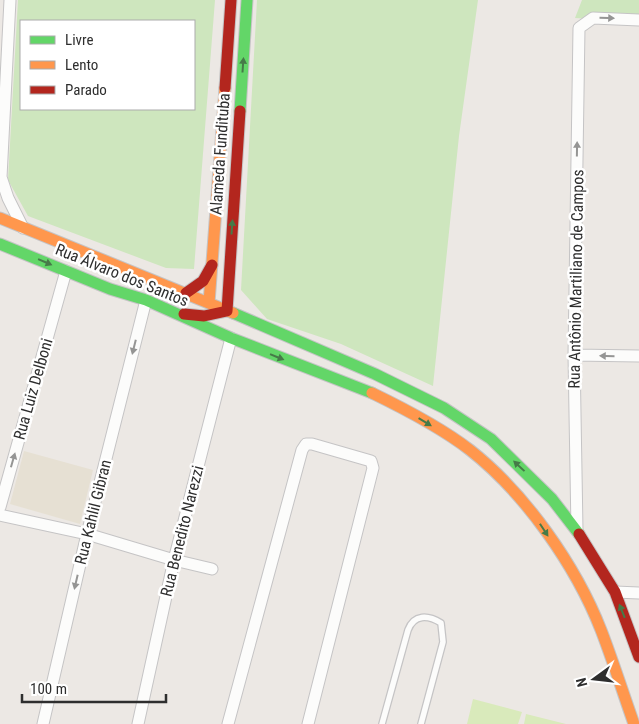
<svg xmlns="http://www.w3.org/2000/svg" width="639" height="724" viewBox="0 0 639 724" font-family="'Roboto Condensed',sans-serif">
<rect width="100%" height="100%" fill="#ece8e4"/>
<path fill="#e6e0d3" d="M24,451L93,470L80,524L10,504Z"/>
<path fill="#cee6be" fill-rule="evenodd" d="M18,0H215L194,269L166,268L28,216L8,180ZM21,21H194V109H21Z
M257,0H478L459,136L433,386L341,344L267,319L241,290Z
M582,0H639V22L575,18Z"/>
<path fill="#d9eabb" d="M473,699L522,712L518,724H467Z
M526,714L566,724H524Z"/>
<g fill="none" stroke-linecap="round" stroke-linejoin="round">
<defs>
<path id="lane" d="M382,724L408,630C414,614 428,615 441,623L443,642L421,724"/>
<path id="street" d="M10,0L1,177L8,198L23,228
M574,355L639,356
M0,507L66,271
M0,515L87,534L174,560L212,569
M577,530L574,355L579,28L593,18L639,20
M615,592L639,593
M43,724L87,534L146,300
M138,724L174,560L231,338
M228,724L302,450L306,444H312L371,461L373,468L308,724"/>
<path id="fast" d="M240,111L247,0
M0,244L110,289L146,300L231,338L372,393
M233,313L375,374L444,408L491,439L552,499L579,534"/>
<path id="slow" d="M0,218L233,313
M209,303L225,88
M372,393C403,408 443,429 470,450C525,493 576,566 601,630C613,661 623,693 634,724"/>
<path id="jam" d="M225,88L231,0
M186,293L203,281L212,265
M184,314L204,316L227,311L240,111
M579,534L615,592L639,657"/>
</defs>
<use href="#lane" stroke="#c5c4c5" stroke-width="8"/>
<use href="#street" stroke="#c5c4c5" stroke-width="13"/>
<use href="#fast" stroke="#c5c4c5" stroke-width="13"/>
<use href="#slow" stroke="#c5c4c5" stroke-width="13"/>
<use href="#jam" stroke="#c5c4c5" stroke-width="13"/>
<use href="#lane" stroke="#fcfcfb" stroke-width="5.5"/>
<use href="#street" stroke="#fcfcfb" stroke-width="11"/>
<use href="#fast" stroke="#63d668" stroke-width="11"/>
<use href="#slow" stroke="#ff974d" stroke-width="11"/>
<use href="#jam" stroke="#b3261e" stroke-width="11"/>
</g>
<defs><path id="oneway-solid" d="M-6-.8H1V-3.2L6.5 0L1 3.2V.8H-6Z" transform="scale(1.25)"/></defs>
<g fill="#959594">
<use href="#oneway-solid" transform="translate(607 18) rotate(2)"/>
<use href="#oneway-solid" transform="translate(577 149) rotate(-89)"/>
<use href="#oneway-solid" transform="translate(134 347) rotate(104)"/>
<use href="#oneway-solid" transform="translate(607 356) rotate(-179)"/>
<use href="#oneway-solid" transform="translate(13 460) rotate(-74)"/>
<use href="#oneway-solid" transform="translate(76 582) rotate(103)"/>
</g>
<g fill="#467a48">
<use href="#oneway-solid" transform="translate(243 65) rotate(-86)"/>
<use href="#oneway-solid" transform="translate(232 227) rotate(-86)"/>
<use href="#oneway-solid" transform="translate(45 262) rotate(23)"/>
<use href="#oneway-solid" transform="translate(277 357) rotate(22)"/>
<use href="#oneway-solid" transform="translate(425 422) rotate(31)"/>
<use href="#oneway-solid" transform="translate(519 466) rotate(-137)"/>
<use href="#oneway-solid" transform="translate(544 530) rotate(57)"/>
<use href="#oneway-solid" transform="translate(622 611) rotate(-112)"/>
</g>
<g text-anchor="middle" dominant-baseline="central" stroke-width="5" stroke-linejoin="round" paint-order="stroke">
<g font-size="16" fill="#2e2e2e" stroke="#fff">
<text transform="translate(220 154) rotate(-86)">Alameda Fundituba</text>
<text transform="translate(122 275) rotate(22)">Rua Álvaro dos Santos</text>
<text transform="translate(576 279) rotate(-89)">Rua Antônio Martiliano de Campos</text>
<text transform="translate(33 389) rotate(-74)">Rua Luiz Delboni</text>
<text transform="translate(93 512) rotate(-76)">Rua Kahlil Gibran</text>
<text transform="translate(182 531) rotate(-76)">Rua Benedito Narezzi</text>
</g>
</g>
<rect x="20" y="20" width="175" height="90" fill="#ffffff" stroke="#ababab"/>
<rect x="30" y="36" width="25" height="8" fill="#63d668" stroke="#ababab"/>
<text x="65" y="45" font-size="15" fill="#2e2e2e">Livre</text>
<rect x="30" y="61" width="25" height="8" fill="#ff974d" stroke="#ababab"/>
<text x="65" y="70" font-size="15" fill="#2e2e2e">Lento</text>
<rect x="30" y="86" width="25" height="8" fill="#b3261e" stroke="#ababab"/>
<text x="65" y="95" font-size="15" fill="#2e2e2e">Parado</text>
<g transform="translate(594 679) rotate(255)" stroke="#ffffff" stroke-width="4" paint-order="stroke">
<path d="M0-4L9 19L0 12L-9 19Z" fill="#2e2e2e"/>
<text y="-8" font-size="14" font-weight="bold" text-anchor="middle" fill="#2e2e2e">N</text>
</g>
<path d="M22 694v8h144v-8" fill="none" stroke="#2e2e2e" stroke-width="2.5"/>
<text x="30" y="694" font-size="15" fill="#2e2e2e" stroke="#ffffff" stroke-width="4" paint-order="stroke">100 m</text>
</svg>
